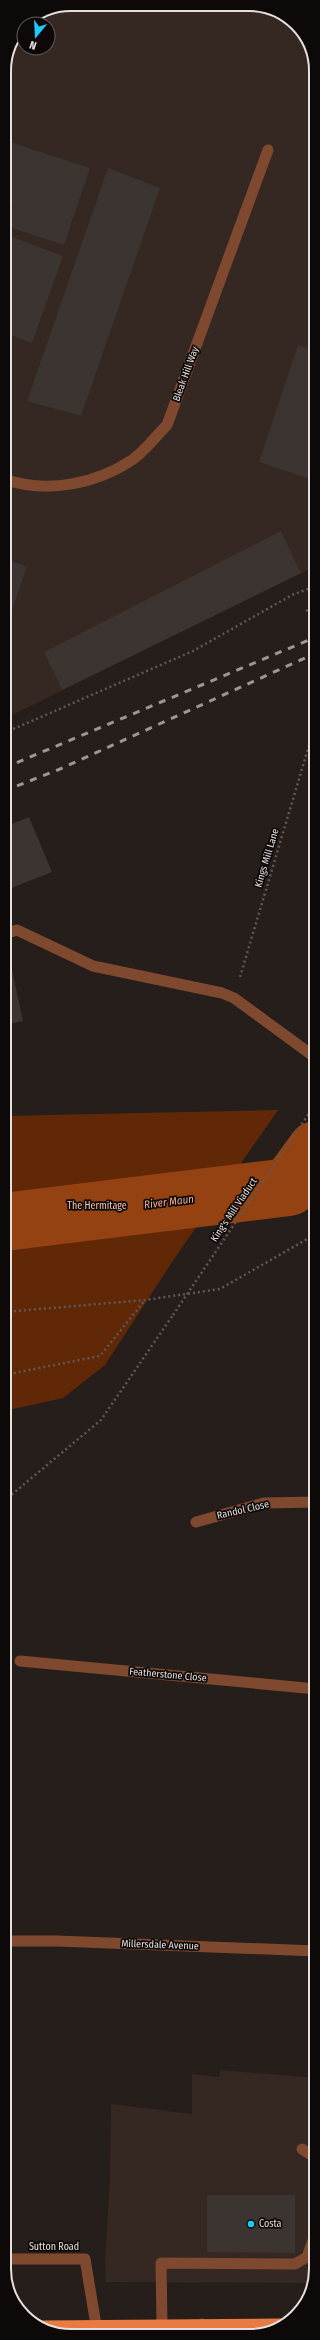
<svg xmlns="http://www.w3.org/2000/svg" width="320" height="2340" viewBox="0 0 320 2340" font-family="'Fira Sans Condensed',sans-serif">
<rect width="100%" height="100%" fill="#261e1b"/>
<path fill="#352721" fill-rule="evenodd" d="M266,6L300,27L316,66V566L4,719V70L9,45L24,23L45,9ZM24,24H48V48H24Z
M220,2070L316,2078V2270L310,2283L106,2282L105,2262L110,2177L111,2104L192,2114V2074L219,2077Z"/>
<path fill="#612808" d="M278,1110L174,1259L105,1365L63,1398L4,1411V1116Z"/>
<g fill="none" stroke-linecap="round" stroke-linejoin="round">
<path stroke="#954213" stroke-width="58" d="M4,1222L289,1187L316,1150"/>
</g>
<path fill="#3c3430" d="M4,140L90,168L64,245L6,226L13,207L4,204Z
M108,168L160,188L81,416L27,401Z
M4,234L63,256L32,343L4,333Z
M298,345L316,351V481L259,462Z
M281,531L301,573L62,690L44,652Z
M4,558L27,567L7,624L4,623Z
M29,817L52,872L4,891V827Z
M10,961L23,1021L4,1025V962Z
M207,2195H295V2253L207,2252Z"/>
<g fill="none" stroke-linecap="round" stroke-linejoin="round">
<path stroke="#605856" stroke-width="2.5" stroke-dasharray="2 3" stroke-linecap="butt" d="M306,611L316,605
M4,733L193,651L292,595L316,586
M240,977L316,722
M308,1115L316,1104
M4,1312L145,1300L220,1289L316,1234
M4,1375L100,1356L145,1300
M4,1501L101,1420L173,1315"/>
<path stroke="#7f492f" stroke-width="11" d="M4,479C47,494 96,484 132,460C145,451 156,436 167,425L268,150
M4,934L17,930L93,966L222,993L234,998L316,1058
M302,2149L316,2158
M162,2324L161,2263L295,2264L307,2257L316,2232"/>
<path stroke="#7f492f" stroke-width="11" d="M196,1522L264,1503L316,1502
M20,1661L316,1689
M4,1941H57L316,1951
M4,2259H85L96,2325
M202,2335V2324"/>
<path stroke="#e87a42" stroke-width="11" d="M41,2326L280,2324"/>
<path stroke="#9d9794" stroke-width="3" stroke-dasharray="7 7" stroke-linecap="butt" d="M4,768L316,637
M4,791L60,769L316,653"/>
<path stroke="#605856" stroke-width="2.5" stroke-dasharray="2 3" stroke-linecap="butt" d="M173,1315L308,1115"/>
</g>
<circle fill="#1dc9fd" stroke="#0d0908" stroke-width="1.5" cx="251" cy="2224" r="4"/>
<g text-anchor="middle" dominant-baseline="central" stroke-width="3.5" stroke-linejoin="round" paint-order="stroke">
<g font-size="10" fill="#e5dfdd" stroke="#0d0908">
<text transform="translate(186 374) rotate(-70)">Bleak Hill Way</text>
<text transform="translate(267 858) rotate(-73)">Kings Mill Lane</text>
<text transform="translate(234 1210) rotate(-56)">King's Mill Viaduct</text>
<text transform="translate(243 1510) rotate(-13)">Randol Close</text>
<text transform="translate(168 1675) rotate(5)">Featherstone Close</text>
<text transform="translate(160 1945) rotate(2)">Millersdale Avenue</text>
<text x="54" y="2247">Sutton Road</text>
</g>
<g font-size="10" fill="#f6c6b1" stroke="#0d0908">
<text x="97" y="1206">The Hermitage</text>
</g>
<g font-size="10" fill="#e5dfdd" stroke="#0d0908" text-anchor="start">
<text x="259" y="2224">Costa</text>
</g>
<g font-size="11" font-style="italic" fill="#f2ad8d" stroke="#0d0908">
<text transform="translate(169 1202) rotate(-7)">River Maun</text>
</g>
</g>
<path d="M0 0H320V2340H0ZM71 11H249A60 60 0 0 1 309 71V2269A60 60 0 0 1 249 2329H71A60 60 0 0 1 11 2269V71A60 60 0 0 1 71 11Z" fill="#0d0908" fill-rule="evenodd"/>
<path fill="none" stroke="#e5dfdd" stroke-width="2" d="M71 11H249A60 60 0 0 1 309 71V2269A60 60 0 0 1 249 2329H71A60 60 0 0 1 11 2269V71A60 60 0 0 1 71 11Z"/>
<g transform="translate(36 36) rotate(198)"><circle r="19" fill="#0d0908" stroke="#635f5d"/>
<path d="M0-3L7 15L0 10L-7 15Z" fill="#1dc9fd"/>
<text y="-6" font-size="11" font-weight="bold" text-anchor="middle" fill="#e5dfdd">N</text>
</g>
</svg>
